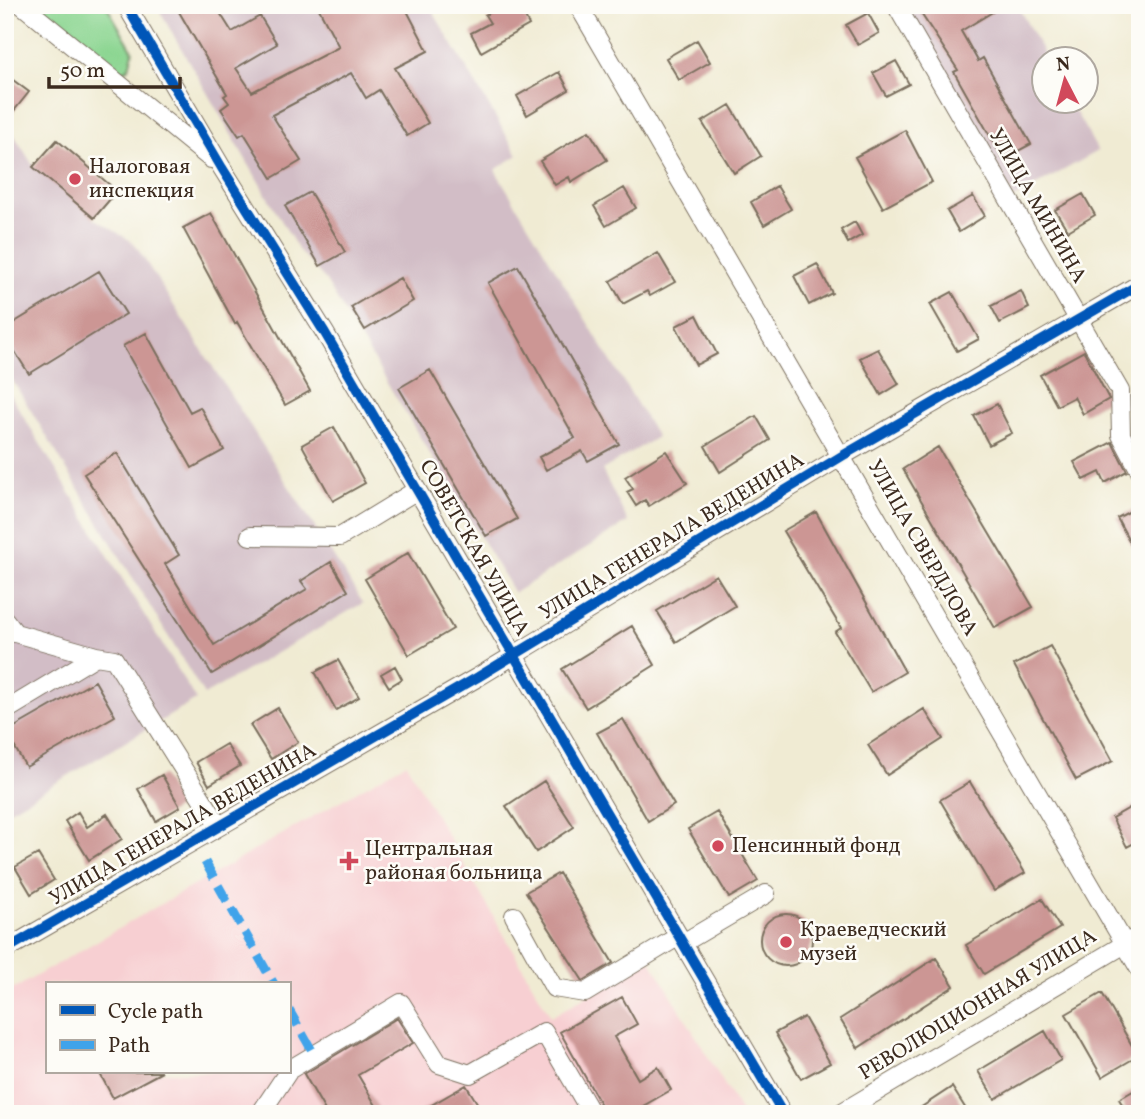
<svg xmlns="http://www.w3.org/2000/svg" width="1145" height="1119" viewBox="0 0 1145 1119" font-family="Vollkorn,serif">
<rect width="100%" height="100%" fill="#fdfcf7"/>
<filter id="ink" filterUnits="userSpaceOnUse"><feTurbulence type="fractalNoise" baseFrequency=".0143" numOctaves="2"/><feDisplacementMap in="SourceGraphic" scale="14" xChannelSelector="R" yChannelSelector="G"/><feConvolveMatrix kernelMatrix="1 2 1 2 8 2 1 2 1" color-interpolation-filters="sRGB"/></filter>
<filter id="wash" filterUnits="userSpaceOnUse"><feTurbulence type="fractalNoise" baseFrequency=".00686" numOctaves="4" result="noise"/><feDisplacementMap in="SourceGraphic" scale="28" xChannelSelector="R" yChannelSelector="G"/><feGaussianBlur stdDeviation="1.57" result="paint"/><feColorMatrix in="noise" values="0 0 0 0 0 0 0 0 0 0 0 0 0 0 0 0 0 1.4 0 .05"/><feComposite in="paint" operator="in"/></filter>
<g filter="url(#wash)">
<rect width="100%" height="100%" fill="#f0ebd3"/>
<path fill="#f7cfd2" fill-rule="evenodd" d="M406,763L551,1017L650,959L742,1114H5V994ZM47,984H289V1072H47Z"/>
<path fill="#d2bdc6" d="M156,5H429L518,155L495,170L657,437L602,470L628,522L514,593L324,278L299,251Z
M926,5H1017L1047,59L1044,60V102H1070L1098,151L1014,198L911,14Z
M5,120L34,167L94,218L134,243L363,603L204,695L5,368Z
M5,386L196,700L5,813Z"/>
<path fill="#8bd591" stroke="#638058" stroke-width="2" d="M36,5H106L133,51L129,68L115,75Z"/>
<g id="blocks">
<path fill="#cc9694" d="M175,5H215L232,32L260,16L277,44L236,68L252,92L339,47L317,5H404L428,51L395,68L428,123L407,136L379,90L366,98L351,73L272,115L301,161L272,178L244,133L239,136L221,109L229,103L224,96L227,94Z
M504,5H519L529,25L481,52L471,33L490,23L485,15Z
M932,5H1004L961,31L978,61L983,58L1031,144L1003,159L954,72L958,70L920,12Z
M868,13L879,33L858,45L846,25Z
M697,40L710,62L679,80L666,58Z
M896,61L909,84L886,96L873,73Z
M559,72L569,90L527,115L517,96Z
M5,74L29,92L5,122Z
M730,105L761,156L734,173L702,122Z
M905,130L932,182L883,208L855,157Z
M589,131L607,160L571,182L569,177L555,185L540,161Z
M57,140L117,191L94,218L33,167Z
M777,186L791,209L764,225L751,202Z
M624,188L636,208L606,226L594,206Z
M310,192L345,252L320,266L285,206Z
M1083,194L1095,215L1068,231L1055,210Z
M973,196L985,216L959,232L947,211Z
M211,213L310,391L285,405L237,322L235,324L183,228Z
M855,222L862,235L848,243L841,230Z
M658,253L675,282L650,296L647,291L623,304L610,281Z
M817,264L832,293L809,305L794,276Z
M518,266L619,444L588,461L582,451L546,470L539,457L575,438L488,283Z
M99,271L126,314L29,374L5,336V328Z
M400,278L413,301L365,330L351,307Z
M1021,291L1029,308L1000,323L991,306Z
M952,292L979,339L957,351L930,304Z
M697,315L717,354L696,365L676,326Z
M146,333L190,412L200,407L224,450L192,468L123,346Z
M878,349L899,384L881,395L860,358Z
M1084,351L1109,399L1083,414L1074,397L1057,406L1040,375Z
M430,370L517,519L486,536L399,388Z
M997,404L1012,433L989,445L974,416Z
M756,416L770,440L720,472L705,446Z
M334,427L365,483L333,501L302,445Z
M1112,442L1127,471L1105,483L1100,472L1084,480L1074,462Z
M938,447L1033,607L995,628L903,469Z
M666,451L687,483L649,506L645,500L636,506L627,492L633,489L625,477Z
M117,453L179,555L165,564L214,645L307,589L301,581L331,562L348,591L212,674L84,474Z
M1140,506V561L1117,518Z
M816,512L905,672L871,692L835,632L841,628L783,531Z
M408,553L453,629L409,655L365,579Z
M716,575L735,606L676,642L657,611Z
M632,626L655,665L586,708L562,669Z
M1050,646L1113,761L1076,780L1014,665Z
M338,660L359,697L336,710L315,672Z
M395,666L402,679L389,687L381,674Z
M95,681L115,716L26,767L6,732Z
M278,708L298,742L271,759L250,725Z
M924,709L943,739L887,775L868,745Z
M623,719L674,805L648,821L597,733Z
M226,744L240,766L209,785L196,762Z
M162,775L180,807L156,821L138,789Z
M544,781L574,827L536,852L506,806Z
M970,782L1025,873L994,891L940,800Z
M1140,802V840L1127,847L1112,818Z
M78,812L87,827L107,814L122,839L89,860L65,821Z
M717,812L758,881L729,898L688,829Z
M38,854L54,880L31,894L15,867Z
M559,873L613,963L583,981L526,892Z
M1042,899L1060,928L984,974L966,945Z
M760 940a26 26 0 1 1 52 0a26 26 0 1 1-52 0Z
M936,958L954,986L858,1048L840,1019Z
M1102,993L1138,1056L1102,1077L1066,1014Z
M622,997L637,1024L614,1037L638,1079L658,1067L671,1090L629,1114H606L560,1032Z
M804,1017L830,1063L801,1079L775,1033Z
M397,1018L413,1043L358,1075L381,1114H327L304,1074Z
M1045,1031L1061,1060L995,1099L978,1071Z
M99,1072H162L113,1098Z
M466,1085L484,1114H416Z
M952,1087L969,1114H911Z
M1140,1087V1114H1128L1119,1099Z"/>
</g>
</g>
<g filter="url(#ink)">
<use href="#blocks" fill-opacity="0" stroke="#7a6e5d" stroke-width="2"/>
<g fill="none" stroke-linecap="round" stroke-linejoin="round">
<defs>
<path id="minor" d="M22,5L211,159
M126,5L222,168L325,333L783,1114
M578,5L1140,970
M896,5L1120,391L1121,435L1140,471
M250,536L340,537L417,490
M5,620L15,633L96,656
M5,711L96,656L114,659L219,826
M514,916L554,988L585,993L679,936
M683,943L766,894
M5,950L478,677L842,456L1140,284
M289,1070L401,1003L439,1064L470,1074L544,1032L592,1114
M260,1114L288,1072
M839,1114L1140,935"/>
</defs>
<use href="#minor" stroke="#7a6e5d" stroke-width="20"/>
<use href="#minor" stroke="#fff" stroke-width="18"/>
<path stroke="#3fa3ea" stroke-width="9" stroke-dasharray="18 9" stroke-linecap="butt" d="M205,862L274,984
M289,1010L314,1054"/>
<defs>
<path id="cycleway" d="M126,5L222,168L325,333L783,1114
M5,950L478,677L842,456L1140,284"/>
</defs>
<use href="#cycleway" stroke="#fdfcf7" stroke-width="15"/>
<use href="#cycleway" stroke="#0057b8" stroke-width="10"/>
</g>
</g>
<g fill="#d1495b" stroke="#fdfcf7" stroke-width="2.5">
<circle cx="75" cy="179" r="7"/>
<circle cx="718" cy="846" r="7"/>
<path d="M345.5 850.5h7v7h7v7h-7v7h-7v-7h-7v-7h7z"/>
<circle cx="786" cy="942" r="7"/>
</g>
<g text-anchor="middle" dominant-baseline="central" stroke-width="5" stroke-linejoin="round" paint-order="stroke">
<g font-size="21" fill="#3b2a1e" stroke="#fdfcf7" text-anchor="start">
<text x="89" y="167">Налоговая<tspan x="89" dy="24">инспекция</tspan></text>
<text x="732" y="846">Пенсинный фонд</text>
<text x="365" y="849">Центральная<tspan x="365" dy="24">районая больница</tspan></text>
<text x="800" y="930">Краеведческий<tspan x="800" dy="24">музей</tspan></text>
</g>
<g font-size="21" fill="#3b2a1e" stroke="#fdfcf7">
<text transform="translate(1037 206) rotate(60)">УЛИЦА МИНИНА</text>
<text transform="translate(672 537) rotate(-31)">УЛИЦА ГЕНЕРАЛА ВЕДЕНИНА</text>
<text transform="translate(474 548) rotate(60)">СОВЕТСКАЯ УЛИЦА</text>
<text transform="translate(922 548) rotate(60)">УЛИЦА СВЕРДЛОВА</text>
<text transform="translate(183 825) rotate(-30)">УЛИЦА ГЕНЕРАЛА ВЕДЕНИНА</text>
<text transform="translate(978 1005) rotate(-31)">РЕВОЛЮЦИОННАЯ УЛИЦА</text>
</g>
</g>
<rect width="1145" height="1119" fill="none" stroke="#fdfcf7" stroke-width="28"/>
<rect x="46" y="982" width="245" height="91" fill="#fdfcf7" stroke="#afa8a0" stroke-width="2"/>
<rect x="60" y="1005" width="35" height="10" fill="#0057b8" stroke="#afa8a0" stroke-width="2"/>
<text x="108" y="1018" font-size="21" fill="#3b2a1e">Cycle path</text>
<rect x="60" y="1040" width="35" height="10" fill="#3fa3ea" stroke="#afa8a0" stroke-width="2"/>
<text x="108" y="1052" font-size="21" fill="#3b2a1e">Path</text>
<g transform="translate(1065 80) rotate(354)"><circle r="33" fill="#fdfcf7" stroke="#afa8a0" stroke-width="2"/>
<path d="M0-5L12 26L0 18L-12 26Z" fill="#d1495b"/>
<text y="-10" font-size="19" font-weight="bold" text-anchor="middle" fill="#3b2a1e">N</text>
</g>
<path d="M49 77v10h131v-10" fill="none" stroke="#3b2a1e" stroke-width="3.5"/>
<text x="60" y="77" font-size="21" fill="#3b2a1e" stroke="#fdfcf7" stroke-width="5" paint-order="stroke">50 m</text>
</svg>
